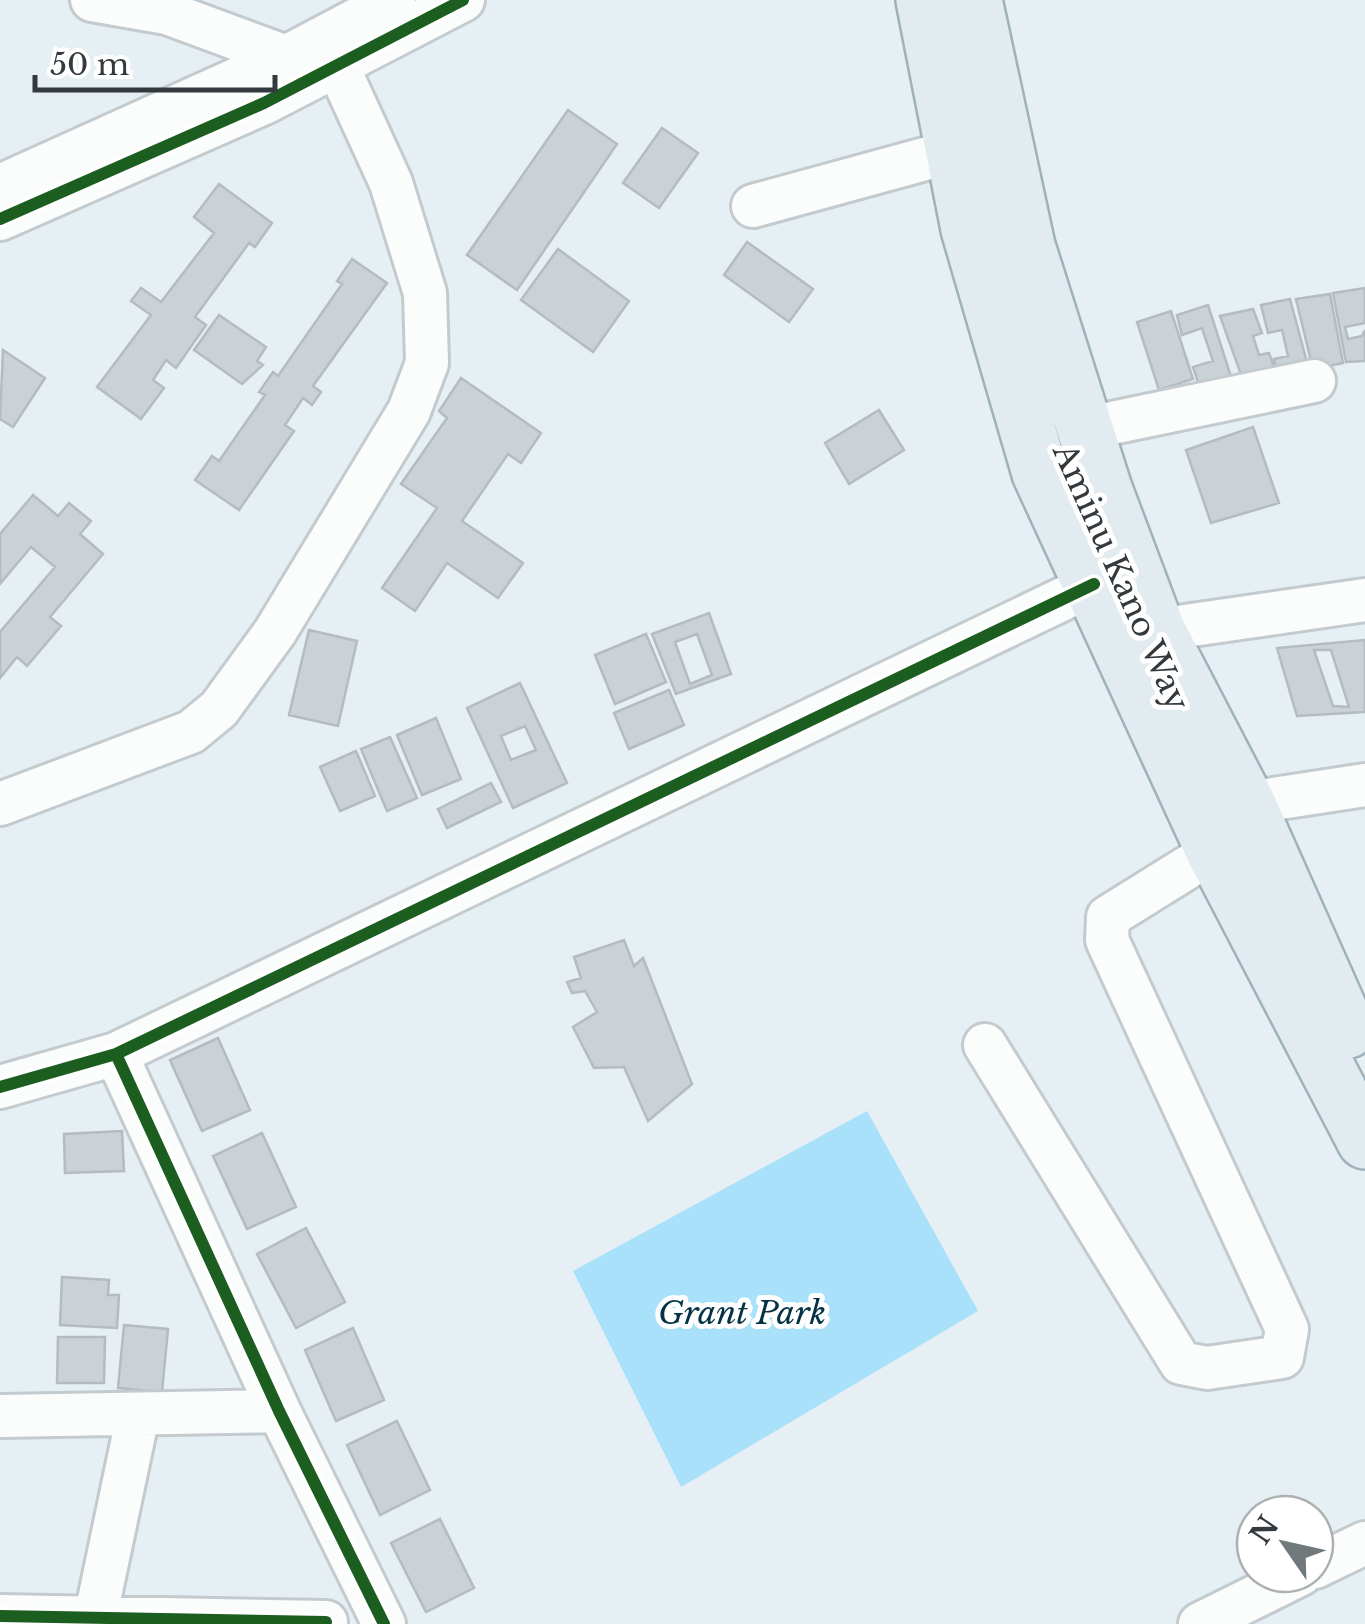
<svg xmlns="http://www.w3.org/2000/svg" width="1365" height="1624" viewBox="0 0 1365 1624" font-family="'Libre Baskerville',serif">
<rect width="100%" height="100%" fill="#e6eff3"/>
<path fill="#a9e0fa" d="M867,1111L978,1311L681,1487L573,1271Z"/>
<path fill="#cad2d5" stroke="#b5bcc0" stroke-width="2.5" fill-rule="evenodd" d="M568,110L617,144L517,290L467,255Z
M662,128L698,153L659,208L623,183Z
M219,184L272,223L255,247L249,243L195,317L206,325L176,368L166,360L153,380L164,388L141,419L97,387L151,315L131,301L141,288L161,302L214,233L194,217Z
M747,242L813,289L789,322L724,275Z
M558,249L629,301L593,352L521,300Z
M352,259L387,283L313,386L321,392L312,405L303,398L285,425L294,431L239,510L195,480L212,456L219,461L265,395L259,392L273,372L278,376L342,284L337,281Z
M1365,288V323L1345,327L1348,339L1362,336L1365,330V361L1346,362L1333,293Z
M1330,294L1343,363L1313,369L1296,299Z
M1290,299L1309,370L1279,378L1274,359L1288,356L1282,330L1268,333L1261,305Z
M1208,305L1233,383L1202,394L1193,367L1213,361L1202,328L1182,335L1177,315Z
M1253,309L1262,333L1253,336L1259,355L1269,353L1276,372L1243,380L1220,316Z
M1171,311L1193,379L1159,390L1137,322Z
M219,315L266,347L257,361L263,365L242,384L194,350Z
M3,350L45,378L13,427L0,419Z
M461,378L541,433L521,463L508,454L462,521L523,563L498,598L447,563L415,611L382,588L437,508L401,484L447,418L439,411Z
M879,410L904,450L849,484L825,443Z
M1253,427L1279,503L1211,523L1186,450Z
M33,495L58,516L69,503L91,521L80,534L103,554L50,617L61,626L27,666L17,657L0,678V632L55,567L31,547L0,584V534Z
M709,613L731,674L676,694L652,634ZM697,634L712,675L690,684L675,642Z
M309,630L357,641L338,726L289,715Z
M646,634L666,682L615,704L595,655Z
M1365,640V712L1297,716L1277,648ZM1314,650H1331L1349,707L1333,706Z
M520,683L567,783L513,808L467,708ZM525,726L536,750L511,760L501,736Z
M669,690L684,725L629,749L614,713Z
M436,718L461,779L422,795L397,735Z
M390,737L417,798L387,811L361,749Z
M356,751L375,796L340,811L320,767Z
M491,783L501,802L447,828L438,809Z
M624,940L634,966L643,958L692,1084L648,1121L624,1067L594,1068L573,1027L597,1012L585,991L572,993L567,982L581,978L574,957Z
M218,1038L250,1110L202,1131L170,1060Z
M122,1131L124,1171L65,1173L64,1134Z
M262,1133L296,1207L247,1229L213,1156Z
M306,1228L345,1302L296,1328L257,1254Z
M62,1277L109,1280L108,1295H119L117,1328L60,1325Z
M124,1325L168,1329L162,1392L118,1388Z
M353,1328L384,1400L336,1421L305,1350Z
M58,1337H105L104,1383H57Z
M397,1421L430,1490L380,1515L347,1445Z
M440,1519L474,1588L426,1612L391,1543Z"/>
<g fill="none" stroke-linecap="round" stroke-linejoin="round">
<defs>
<path id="minor" d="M92,0L167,13L286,57
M0,186L286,57L394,0
M753,206L954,151
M0,219L264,103L463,0
M1083,429L1314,381
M1157,630L1365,600
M1247,803L1365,785
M0,804L191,732L219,709L275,632L409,411L427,363L425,293L391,183L337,65
M985,1045L1181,1363L1207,1368L1282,1357L1287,1329L1107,940L1108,917L1214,851
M116,1054L279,1411L384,1624
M0,1087L116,1054L1094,584
M0,1416L279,1411
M1315,1567L1365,1543
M0,1616L326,1622
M94,1624L138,1415
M1200,1624L1301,1574"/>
<path id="major" d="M924,0L969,229L1040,473L1214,851L1365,1141
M974,0L1027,246L1104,489L1157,630L1247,803L1348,1030"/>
</defs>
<use href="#minor" stroke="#c4cbcf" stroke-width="48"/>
<use href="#major" stroke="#9fb2bb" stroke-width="60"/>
<use href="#minor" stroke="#fbfdfd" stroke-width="42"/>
<use href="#major" stroke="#e1ebf0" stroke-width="55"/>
<defs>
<path id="cycleway" d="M0,219L264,103L463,0
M116,1054L279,1411L384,1624
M0,1087L116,1054L1094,584
M0,1616L326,1622"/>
</defs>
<use href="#cycleway" stroke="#fff" stroke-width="19"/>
<use href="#cycleway" stroke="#1b5e20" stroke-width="12"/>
</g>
<g text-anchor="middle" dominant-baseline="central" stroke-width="10" stroke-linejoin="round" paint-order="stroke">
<g font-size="32" fill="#33393d" stroke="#fff">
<text transform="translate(1121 577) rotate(66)">Aminu Kano Way</text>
</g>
<g font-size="32" font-style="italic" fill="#043245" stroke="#fff">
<text x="742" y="1313">Grant Park</text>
</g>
</g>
<g transform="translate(1285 1544) rotate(304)"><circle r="48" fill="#ffffff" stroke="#adb0b1" stroke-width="2.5"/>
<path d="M0-8L18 38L0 25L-18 38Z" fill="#72797d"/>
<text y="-15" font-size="28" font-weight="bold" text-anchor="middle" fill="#33393d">N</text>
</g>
<path d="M35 75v15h240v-15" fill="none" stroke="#33393d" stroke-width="5"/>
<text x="50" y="75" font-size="30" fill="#33393d" stroke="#ffffff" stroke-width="8" paint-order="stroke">50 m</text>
</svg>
